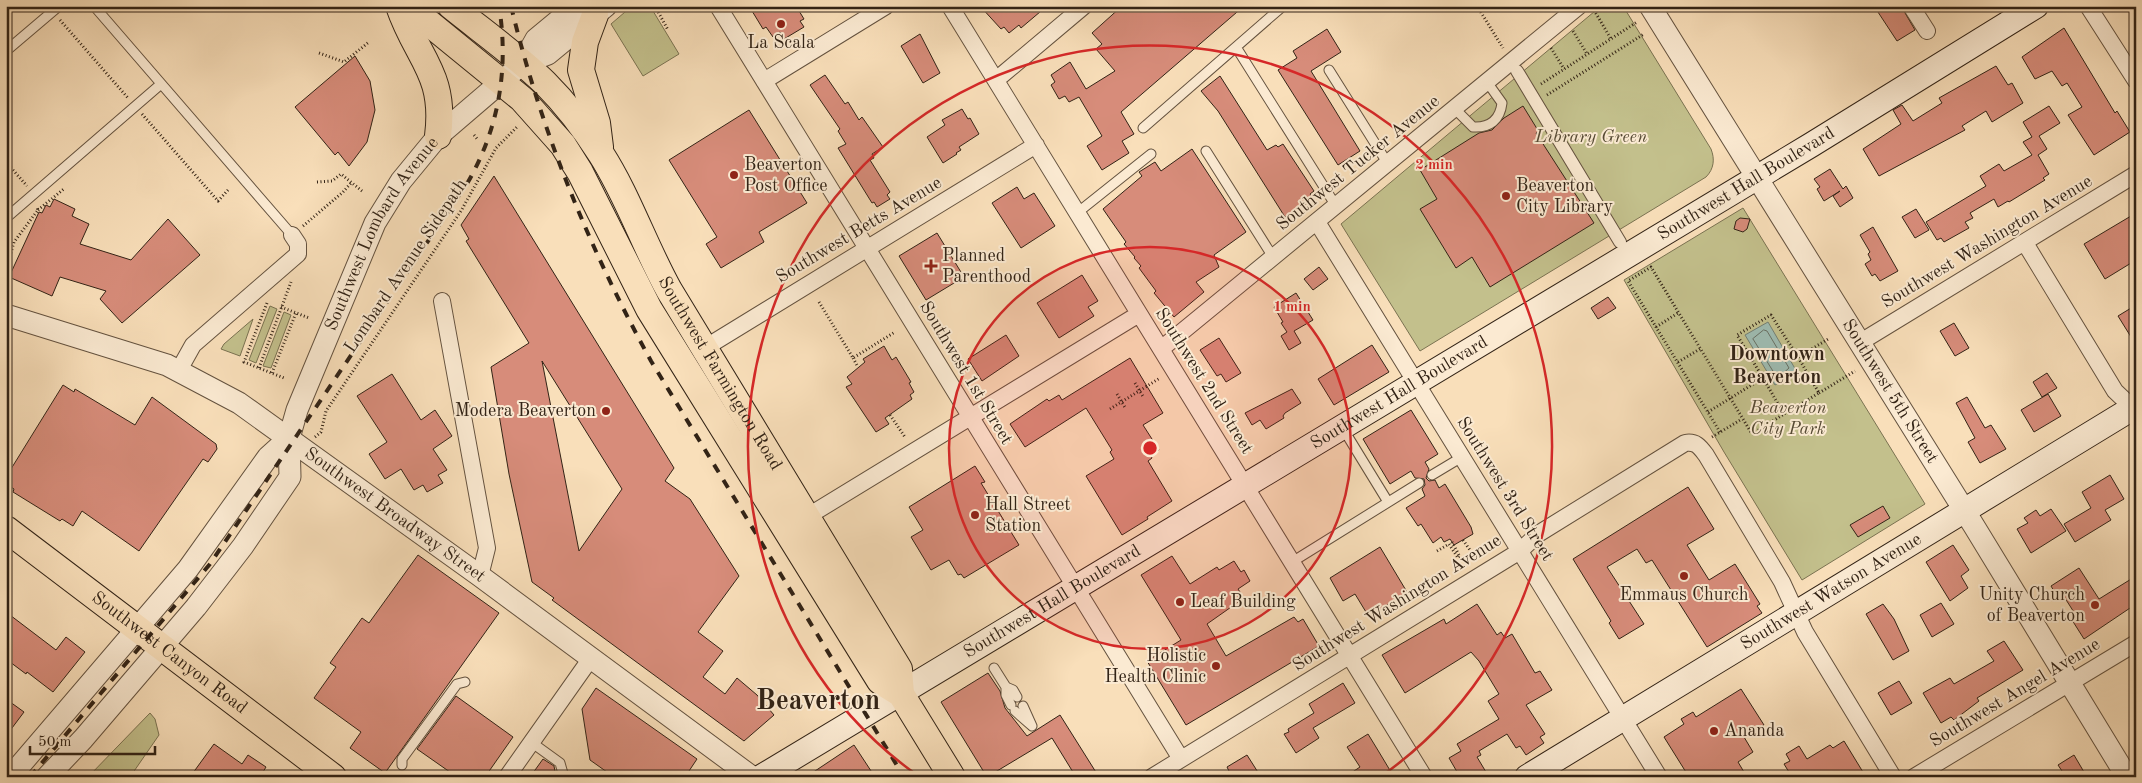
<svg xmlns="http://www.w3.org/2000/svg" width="2142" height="783" viewBox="0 0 2142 783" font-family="'Old Standard TT',serif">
<rect width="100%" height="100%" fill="#f9dfba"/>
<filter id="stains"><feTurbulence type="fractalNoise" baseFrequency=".004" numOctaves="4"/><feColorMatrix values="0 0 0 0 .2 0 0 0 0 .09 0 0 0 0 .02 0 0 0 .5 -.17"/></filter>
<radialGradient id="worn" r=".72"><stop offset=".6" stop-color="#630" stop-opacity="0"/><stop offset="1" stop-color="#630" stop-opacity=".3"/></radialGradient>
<path fill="#c3c08c" stroke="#7a7251" d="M632,6H650L679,54L643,76L611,24Z
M1601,6H1623L1711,149C1715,159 1714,169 1706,177L1420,351L1341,224Z
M1743,208L1925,504L1802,580L1724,452L1624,280Z
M270,306L277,309L256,363L249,360Z
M284,312L291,315L271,368L263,366Z
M253,319L240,356L221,349L224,344Z
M150,713L155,719L159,735L130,777H88Z"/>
<path fill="#9ebcb2" stroke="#737f74" d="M1768,322L1797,372L1775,385L1745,335Z"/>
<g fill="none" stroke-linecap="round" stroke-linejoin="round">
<path stroke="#687064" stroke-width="1" d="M1764,330L1767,331L1789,368L1779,377L1776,376L1753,339Z"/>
</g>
<path fill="#d78c7a" stroke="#322316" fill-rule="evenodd" d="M749,6H796L804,19L800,21L804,27L784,39L780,32L773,37L766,27L763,29Z
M980,6H1047L1021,28L1019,25L1009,33L1004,27L1001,29Z
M1122,6H1244L1121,112L1134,134L1122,141L1129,153L1102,170L1087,146L1102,136L1079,97L1069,102L1065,96L1059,99L1051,85L1055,82L1051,75L1070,62L1086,89L1115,71L1096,49L1102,44L1092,33Z
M1874,6H1901L1915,30L1897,41Z
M2064,28L2115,113L2117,111L2130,132L2094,155L2068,115L2082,107L2067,83L2062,86L2052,71L2035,79L2022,57Z
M1327,29L1341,52L1311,71L1360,151L1338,165L1278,70L1297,58L1293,51Z
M920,34L940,73L923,83L901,46Z
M355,56L370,81L375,110L367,142L349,166L338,152L335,155L295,107Z
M1996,66L2008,85L2012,83L2023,103L1992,122L1986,111L1962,126L1965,130L1879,176L1863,149L1901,124L1893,110L1902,105L1913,121L1942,103L1939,98Z
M825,75L845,104L848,102L859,120L862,117L883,147L872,154L874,158L870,160L890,192L887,195L890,199L877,207L874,202L872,203L838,148L846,144L838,131L840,129L810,85Z
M1220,76L1267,150L1276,145L1278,147L1283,144L1314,191L1310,194L1314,199L1285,217L1218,111L1201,91Z
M1523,106L1539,132L1536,133L1594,223L1490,287L1472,257L1456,268L1420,209L1437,199L1420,170L1479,133L1492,130L1504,118Z
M2049,106L2060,123L2039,136L2047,149L2038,155L2049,174L2043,178L2045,180L2009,202L2008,201L1998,207L1994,199L1970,213L1973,218L1965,222L1969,228L1944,242L1941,238L1937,240L1926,222L1986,186L1980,176L1999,164L2004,171L2032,155L2023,142L2032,137L2023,122Z
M962,109L968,119L970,118L979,134L959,147L961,150L956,153L957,154L943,163L927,137L945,125L942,120Z
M749,110L807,203L759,232L764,242L721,268L706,244L717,237L669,160Z
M1192,149L1246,232L1214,255L1219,267L1196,282L1204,292L1174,317L1154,293L1156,291L1139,268L1141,266L1134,258L1135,257L1124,244L1126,242L1103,209L1142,176L1139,172L1155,162L1161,171Z
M1830,169L1843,189L1846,186L1853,198L1840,207L1833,196L1840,191L1824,201L1817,189L1820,187L1814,179Z
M494,176L674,468L665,481L690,499L739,576L698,632L723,651L703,677L725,694L737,678L757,695L774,715L744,741L552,600L554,598L532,582L509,474L491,367L529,343L466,241L469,239L461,225ZM542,361L622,489L579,551Z
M1017,187L1024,199L1034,193L1055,226L1021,248L992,203Z
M54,199L75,209L72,216L89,224L80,244L131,260L168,219L200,255L122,323L100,299L106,291L60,277L52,296L9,277L39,212L42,213L46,205L50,207Z
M1916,209L1929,230L1915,238L1902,217Z
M2136,213V260L2105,279L2084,244Z
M1740,218L1750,219L1747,229L1743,232L1734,229L1736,221Z
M1873,227L1898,271L1880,281L1875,274L1872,276L1865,264L1871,260L1868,254L1870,252L1860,235Z
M937,233L964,277L926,300L899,256Z
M1319,267L1328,279L1313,290L1304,279Z
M1082,275L1098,301L1088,307L1094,316L1059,338L1037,303Z
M1296,293L1313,320L1294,331L1301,343L1289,350L1281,336L1287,332L1281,323L1283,322L1274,307Z
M1608,297L1616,308L1598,319L1591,308Z
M2136,305V345L2118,316Z
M1954,323L1969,348L1955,356L1940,331Z
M1006,335L1019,356L982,381L968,359Z
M1219,338L1241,373L1226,382L1221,374L1217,376L1200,350Z
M1372,345L1389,372L1334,405L1318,379Z
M884,346L892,360L896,357L911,382L909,383L914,392L910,395L912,399L885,418L889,424L876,432L846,387L852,384L847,377L865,362L863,359Z
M1130,358L1163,413L1143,425L1159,450L1151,456L1152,458L1148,461L1172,501L1147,517L1148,519L1122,535L1086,476L1114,459L1110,452L1112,450L1086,408L1025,447L1010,424L1047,399L1049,401L1059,395L1062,400Z
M2047,373L2057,388L2042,397L2033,382Z
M392,374L421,420L435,410L452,436L433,449L447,470L438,475L443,483L427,492L423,485L414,490L401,469L385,479L369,454L387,442L357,396Z
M63,385L74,392L75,389L135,425L152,397L216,444L217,449L208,462L203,459L139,551L82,511L73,526L62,519L60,521L13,492L14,489L6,484V477Z
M1292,389L1301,403L1285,413L1283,416L1284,418L1266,429L1260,420L1252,425L1245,413Z
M2048,394L2061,416L2034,432L2021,410Z
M1967,397L1985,428L1991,425L2006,449L1980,463L1968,442L1975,438L1956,403Z
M1411,410L1438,454L1425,462L1429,469L1426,478L1429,481L1435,480L1439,488L1445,484L1471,527L1473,534L1454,545L1450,539L1444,542L1441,537L1433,543L1421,524L1418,526L1406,508L1425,496L1422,489L1425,485L1424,479L1415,478L1411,471L1390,484L1363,439Z
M975,466L985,482L981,483L1019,545L964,578L961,574L958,575L949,560L931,570L911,537L923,530L909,507Z
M2110,475L2124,499L2105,510L2111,520L2075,542L2064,524L2091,508L2082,492Z
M1688,487L1714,529L1687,545L1709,580L1735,564L1760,604L1757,606L1762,613L1707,647L1652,560L1646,563L1637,549L1607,567L1644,624L1619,639L1609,623L1611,621L1573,559Z
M1883,506L1890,518L1858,537L1850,525Z
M2051,509L2066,531L2031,553L2017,529L2028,523L2024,518L2036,510L2040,516Z
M1953,545L1969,570L1961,576L1968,588L1950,601L1926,562Z
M1380,547L1407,592L1369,617L1355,594L1343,601L1330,578Z
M418,555L499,613L385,773L350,748L361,732L314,698L336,667L330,663L362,618L369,623Z
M1172,556L1190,584L1217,567L1219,570L1234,561L1241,572L1244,570L1250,581L1238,589L1244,598L1207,624L1226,656L1294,617L1298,622L1303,619L1319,646L1186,725L1147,661L1181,640L1141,575Z
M2079,568L2099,599L2136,576V604L2084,639L2072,620L2077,617L2063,595L2058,598L2051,586Z
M1941,603L1954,624L1932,637L1920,615Z
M1477,604L1497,635L1501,632L1505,638L1512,634L1535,673L1540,671L1552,690L1526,705L1545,734L1540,737L1544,743L1526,755L1520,746L1516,748L1507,734L1479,751L1481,755L1477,757L1486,772L1478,777H1460L1449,758L1461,751L1457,744L1499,719L1488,701L1499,694L1479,661L1471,652L1405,693L1382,655L1444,619L1446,624Z
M1883,604L1894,619L1909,651L1893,660L1866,614Z
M6,612L56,650L66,637L85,652L53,692L27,672L26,674L6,659Z
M2004,641L2023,670L1977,698L1979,701L1954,720L1951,717L1941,723L1923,693L1950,678L1954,684L1994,661L1987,651Z
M988,673L1000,691L1005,708L1027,736L1060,715L1099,777H1076L1052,738L987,777L941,702Z
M1899,681L1912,703L1891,715L1878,693Z
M1343,683L1355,703L1313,728L1319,738L1296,753L1284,734L1289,732L1288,729L1314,713L1309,704Z
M596,688L697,759L685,777H614L590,760L582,709Z
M1741,689L1764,725L1744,737L1753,752L1738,762L1747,777H1689L1664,737L1684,724L1681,719L1693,712L1696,717Z
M456,696L513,737L485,777H457L417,749Z
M6,699L24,712L6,736Z
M1368,734L1379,752L1394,777H1345L1360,767L1347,747Z
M1844,741L1866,777H1792L1784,764L1790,761L1786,754L1799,746L1807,759L1830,745L1833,748Z
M214,744L242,764L248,755L266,767L260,777H190Z
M854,745L875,777H806Z
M1247,755L1261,777H1232L1227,767Z
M2074,755L2084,772L2076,777H2066L2058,765Z
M543,759L554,766L556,777H530Z"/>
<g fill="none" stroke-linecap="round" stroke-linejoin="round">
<defs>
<path id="service" d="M94,6L292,235
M1236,47L1336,206
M6,51L59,6
M1329,70L1388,164
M1455,109L1473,127C1490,128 1500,120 1502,103L1487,82
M1143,128L1283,6
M1206,151L1273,257
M1077,213L1151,154
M6,218L161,84
M1342,427L1388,502
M1432,475L1462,457
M1292,562L1419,483
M994,668L1006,687L1013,690L1017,697
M1006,687V695L1011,705
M1023,706L1032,726
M1015,711L1032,726
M531,742L560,763L564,777
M402,765V759L457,684L465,682"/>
<path id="pedestrian" d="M1517,71L1620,242"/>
<path id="minor" d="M718,6L1181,759
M950,6L1424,777
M1911,6L1927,31
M2088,6L2136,81
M996,80L1084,6
M764,81L886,6
M1317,222L1659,777
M2025,243L2115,391L2136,411
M442,301L487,548L480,576
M1859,343L2136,174
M703,349L1036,145
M1161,349L1579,6
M179,370L193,345L298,254V244L292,235
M800,521L1139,314
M507,777L591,658
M1152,777L1520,551L1538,534L1685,443C1696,441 1700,447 1706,455L1782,582L1805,632L1893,777
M1914,777L2136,643"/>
<g id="tertiary">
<path id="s1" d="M1650,6L1974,526L2127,777"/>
<path d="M522,64L548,54L606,6"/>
<path id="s2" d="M6,315L167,365L239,403L480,576L752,777"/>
<path d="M10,777L188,569L268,457L289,438"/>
<path id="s3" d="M47,777L83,739L196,607L243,546L290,477L289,438L297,410L375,223L401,181L438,136L522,64L536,39L576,6"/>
</g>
<g id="secondary">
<path id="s4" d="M761,777L1811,145L2036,6"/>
<path id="s5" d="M1527,777L2136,406"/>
</g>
<g id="primary">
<path d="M399,6C417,59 446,73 438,136"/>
<path d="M408,6L522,99L563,145L580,172L649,309L880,681L901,694L952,777"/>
<path id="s6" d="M451,6C482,31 516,55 545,83C566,104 585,129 601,154C628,196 644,245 669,290L899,669L901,694"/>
<path d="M595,15L585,42L581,70L597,123L600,147"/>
<path id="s7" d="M6,529L333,777"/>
</g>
</defs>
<use href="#service" stroke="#64523f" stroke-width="11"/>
<use href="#pedestrian" stroke="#64523f" stroke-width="14"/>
<use href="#minor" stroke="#64523f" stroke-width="18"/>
<use href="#tertiary" stroke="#64523f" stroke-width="23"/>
<use href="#secondary" stroke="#322316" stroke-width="26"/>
<use href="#primary" stroke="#322316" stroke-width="28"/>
<path stroke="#322316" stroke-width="3" stroke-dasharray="1 2.5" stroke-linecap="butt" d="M655,6L668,30
M1477,6L1503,48
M1594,10L1611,39
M60,20L128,98
M1573,31L1587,54
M1551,48L1564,69
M319,53L344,62L369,42
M1541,84L1637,22
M1547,95L1644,34
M142,114L218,201L228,190
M474,135L478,140
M6,162L27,186
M317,182L332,181L341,174L362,191
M38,210L65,188
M303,226L343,192L351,183
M6,270L14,242L38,210L37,207
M819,302L853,358L895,332
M267,303L244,362L284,378
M281,307L309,318
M1656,327L1678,313
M853,358L858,367
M1678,362L1700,349
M259,368L291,282
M272,373L296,313
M1763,378L1784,414L1819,393L1798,357
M1135,383L1144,398
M1819,393L1855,371
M1117,394L1126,409
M1110,409L1160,378
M1708,412L1763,378L1737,335L1771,315L1798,357L1830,338
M890,415L905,437
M1720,432L1628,281L1651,267L1752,434L1784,414
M315,437L321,432L326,411L461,211L496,148L518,126
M1712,437L1742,419
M1463,540L1474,556
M1437,551L1449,544L1458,558L1460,557L1452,542"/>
<use href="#service" stroke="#fbead2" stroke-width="9"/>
<use href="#pedestrian" stroke="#fbead2" stroke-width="12"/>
<use href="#minor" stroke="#fbead2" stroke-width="16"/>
<use href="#tertiary" stroke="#fbead2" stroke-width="21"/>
<use href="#secondary" stroke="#fbead2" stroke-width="24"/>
<use href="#primary" stroke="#f9dfba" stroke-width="26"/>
<path stroke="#322316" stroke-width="4" stroke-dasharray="9 9" stroke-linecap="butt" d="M511,6C541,131 589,248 651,361L904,777
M30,777L210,564L468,182C499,128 509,68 499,6"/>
</g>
<circle cx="1150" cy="448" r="201" fill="#d62828" fill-opacity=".12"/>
<g fill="none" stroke="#d62828" stroke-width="2.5">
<circle cx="1150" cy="448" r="201"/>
<path d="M917 775A402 402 0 1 1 1383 775"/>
</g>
<g fill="#8f2418" stroke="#fbead2" stroke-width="2">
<circle cx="781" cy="24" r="5"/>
<circle cx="734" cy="175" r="5"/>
<circle cx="1506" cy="196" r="5"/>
<path d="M928.5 258.5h5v5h5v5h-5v5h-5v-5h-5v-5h5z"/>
<circle cx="606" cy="411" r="5"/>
<circle cx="975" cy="515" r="5"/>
<circle cx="1684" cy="576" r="5"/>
<circle cx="1180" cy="602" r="5"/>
<circle cx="2095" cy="605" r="5"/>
<circle cx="1216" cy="666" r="5"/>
<circle cx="1714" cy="731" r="5"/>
</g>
<g text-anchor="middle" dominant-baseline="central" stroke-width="4" stroke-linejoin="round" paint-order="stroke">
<g font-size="18" fill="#322316" stroke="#fbead2" text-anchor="start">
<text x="781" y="43" text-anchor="middle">La Scala</text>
<text x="744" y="165">Beaverton<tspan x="744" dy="21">Post Office</tspan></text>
<text x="1516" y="186">Beaverton<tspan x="1516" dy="21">City Library</tspan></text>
<text x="942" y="256">Planned<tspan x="942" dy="21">Parenthood</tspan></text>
<text x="596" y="411" text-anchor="end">Modera Beaverton</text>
<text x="985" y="505">Hall Street<tspan x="985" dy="21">Station</tspan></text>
<text x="1684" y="595" text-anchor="middle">Emmaus Church</text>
<text x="2085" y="595" text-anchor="end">Unity Church<tspan x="2085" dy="21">of Beaverton</tspan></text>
<text x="1190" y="602">Leaf Building</text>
<text x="1206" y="656" text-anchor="end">Holistic<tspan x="1206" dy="21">Health Clinic</tspan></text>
<text x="1724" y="731">Ananda</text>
</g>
<g font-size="18" font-style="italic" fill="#564a34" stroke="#fbead2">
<text x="1591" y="137">Library Green</text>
<text x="1788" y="408">Beaverton<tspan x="1788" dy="21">City Park</tspan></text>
</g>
<g font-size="18" fill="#322316" stroke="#fbead2">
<text transform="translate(1358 163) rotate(-39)">Southwest Tucker Avenue</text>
<text stroke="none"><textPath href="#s4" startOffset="1150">Southwest Hall Boulevard</textPath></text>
<text transform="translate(859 230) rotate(-31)">Southwest Betts Avenue</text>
<text stroke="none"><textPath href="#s3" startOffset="651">Southwest Lombard Avenue</textPath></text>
<text transform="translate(1987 242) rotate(-31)">Southwest Washington Avenue</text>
<text transform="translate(406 266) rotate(-56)">Lombard Avenue Sidepath</text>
<text transform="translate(966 373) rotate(59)">Southwest 1st Street</text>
<text stroke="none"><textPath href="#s6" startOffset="462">Southwest Farmington Road</textPath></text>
<text transform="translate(1204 381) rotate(58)">Southwest 2nd Street</text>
<text stroke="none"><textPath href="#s1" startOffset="454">Southwest 5th Street</textPath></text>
<text stroke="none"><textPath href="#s4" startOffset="745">Southwest Hall Boulevard</textPath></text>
<text transform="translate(1505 489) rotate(58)">Southwest 3rd Street</text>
<text stroke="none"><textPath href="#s2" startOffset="442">Southwest Broadway Street</textPath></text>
<text stroke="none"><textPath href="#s5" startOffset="356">Southwest Watson Avenue</textPath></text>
<text stroke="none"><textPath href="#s4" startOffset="340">Southwest Hall Boulevard</textPath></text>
<text transform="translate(1397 603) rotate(-32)">Southwest Washington Avenue</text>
<text stroke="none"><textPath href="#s7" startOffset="205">Southwest Canyon Road</textPath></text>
<text transform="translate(2015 693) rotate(-31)">Southwest Angel Avenue</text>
</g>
<g font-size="20" font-weight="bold" fill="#322316" stroke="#fbead2">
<text x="1777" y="355">Downtown<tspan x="1777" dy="23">Beaverton</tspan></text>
</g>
<g font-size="28" font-weight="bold" fill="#322316" stroke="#fbead2">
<text x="818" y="702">Beaverton</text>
</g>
</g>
<circle cx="1150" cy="448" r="8" fill="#d62828" stroke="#fbead2" stroke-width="2.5"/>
<g font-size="15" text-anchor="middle" font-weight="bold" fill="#d62828" stroke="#fbead2" stroke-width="4" stroke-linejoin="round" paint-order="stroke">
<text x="1434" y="169">2 min</text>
<text x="1292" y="311">1 min</text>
</g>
<rect width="2142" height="783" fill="none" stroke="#f9dfba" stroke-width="25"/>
<rect x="8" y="8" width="2127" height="768" fill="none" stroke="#322316" stroke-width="2.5"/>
<rect x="12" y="12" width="2117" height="758" fill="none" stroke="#322316"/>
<path d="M30 746v8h125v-8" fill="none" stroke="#322316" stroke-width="2.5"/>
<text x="38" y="746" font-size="15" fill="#322316" stroke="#fbead2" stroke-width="4" paint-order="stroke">50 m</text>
<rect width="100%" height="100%" filter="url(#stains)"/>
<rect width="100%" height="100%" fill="url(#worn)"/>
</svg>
